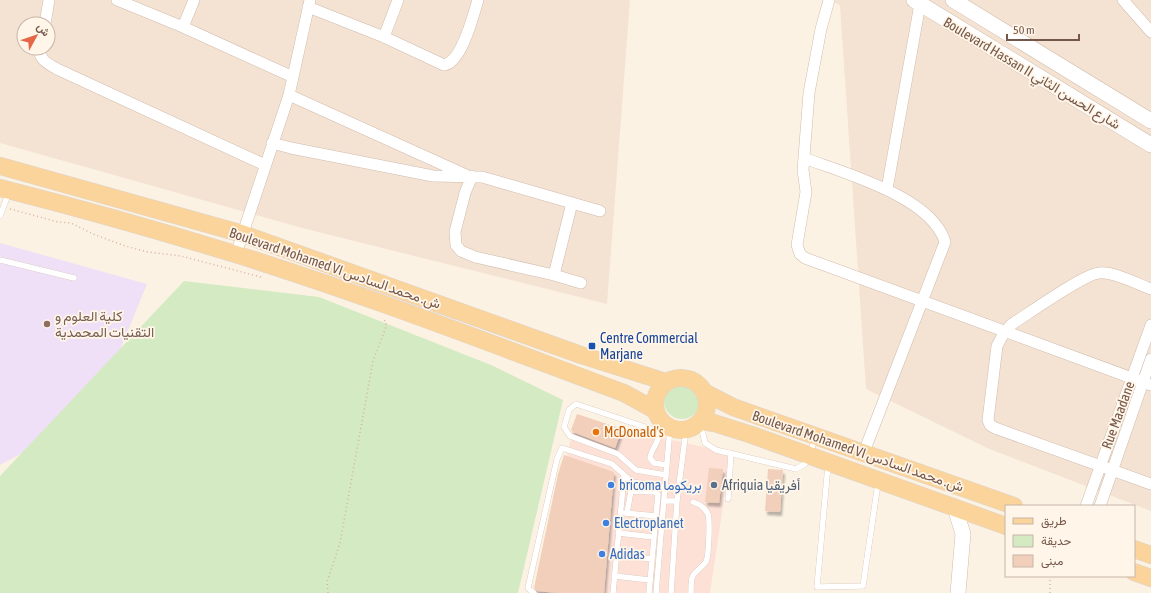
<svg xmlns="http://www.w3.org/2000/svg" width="1151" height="593" viewBox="0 0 1151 593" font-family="'Asap Condensed',Vazirmatn,sans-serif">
<defs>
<filter id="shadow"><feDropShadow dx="2" dy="4" stdDeviation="1" flood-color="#0004"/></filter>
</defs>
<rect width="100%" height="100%" fill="#fcf2e3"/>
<path fill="#f4e3d2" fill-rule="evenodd" d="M0,0H630L607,304L306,229L0,143ZM24,24H48V48H24Z
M832,0H1151V511L987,448L866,389L840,6Z"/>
<path fill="#fde1d7" d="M577,414L622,429L731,453L710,593H534Z"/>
<path fill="#efe0f8" d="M0,243L147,284L115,362L34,447L0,465Z"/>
<path fill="#d3eac2" d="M184,281L319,297L491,365L563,400L518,593H0V476Z
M664 401a18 18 0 1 1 36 0a18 18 0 1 1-36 0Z"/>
<path fill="#f2cfbb" filter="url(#shadow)" d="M577,414L622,429L615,448L573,432L571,430Z
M564,455L614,472L604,593H557L538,591L534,588L558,474Z
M709,468L723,469L719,503L705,502Z
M768,469L783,470L780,512L765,511Z"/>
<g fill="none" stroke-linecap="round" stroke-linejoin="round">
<defs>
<path id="lane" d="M0,216L9,192
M0,260L74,278
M698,424L703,434L705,443L716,450L796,469L805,464L816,438
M828,465L817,587L863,586L878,483
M666,475L636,470L618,454L570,436L564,427L569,410L576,404L654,430L659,435C658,444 651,449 650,458L654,463L667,465
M728,499L731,453
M665,501H677
M625,513L656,516
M627,513L631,491L655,492L658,494L649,593
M618,533L654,537
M616,555L652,559
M614,576L650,580
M534,593L528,588L557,459L562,448L612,464L632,482L665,487
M613,593L624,476
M656,593L670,428
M671,593L677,501L686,430
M691,593C691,570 693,577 706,562C709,555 710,521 708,514C705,507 699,504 693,502"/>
<path id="street" d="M117,0L183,27L293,77
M829,0L821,29L809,93L803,170L806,192L797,245L800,254L805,258L1151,385
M1123,0L1151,32
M308,7L384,37L444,65C462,62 473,16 478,0
M45,24L49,0
M183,27L194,0
M384,37L398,0
M40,48C38,60 49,64 57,69L265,165
M289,95L466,175
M272,143L291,148L433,176L482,177L600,211
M804,158C844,173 932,197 945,242L864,452
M472,176L465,193L455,232L456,245L461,251L475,257L554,275L581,283
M887,189L920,4
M236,254L289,95L310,0
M554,275L572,203
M1151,289C1137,284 1113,271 1099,273C1084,274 1028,314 1012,324L1004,333L997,346L988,420L990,425L995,428L1151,484
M1086,506L1151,325
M1100,506L1151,359"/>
<path id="secondary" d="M914,0L1151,145
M953,0L1151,121
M955,508L963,534L958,593"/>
<path id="primary" d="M0,166L243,234L581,355L666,382
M0,188C79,208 157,230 235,254C367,295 495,345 624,393L655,410
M655 404a26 26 0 1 1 52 0a26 26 0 1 1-52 0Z
M704,392L733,407L1014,506
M701,421L714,423L752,435L1006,526
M1134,549L1151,555
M1134,572L1151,578"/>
</defs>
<use href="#lane" stroke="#d0bbad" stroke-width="6"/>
<use href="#street" stroke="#d0bbad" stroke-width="12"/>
<use href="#secondary" stroke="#d3bbaa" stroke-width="16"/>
<use href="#primary" stroke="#dbd3d0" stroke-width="18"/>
<path stroke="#d6b29e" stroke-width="1.5" stroke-dasharray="1 3" stroke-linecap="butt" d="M10,209L58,222L71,223L93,234L125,246L148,252L181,256L261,277
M328,593L327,582L340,543L373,361L386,327V322L382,318
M1050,593V576"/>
<use href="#lane" stroke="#fff" stroke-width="5.5"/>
<use href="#street" stroke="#fff" stroke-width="11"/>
<use href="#secondary" stroke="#fff" stroke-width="15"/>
<use href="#primary" stroke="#fbd49b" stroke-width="17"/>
</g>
<circle fill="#8d6e63" stroke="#fff6e9" stroke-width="1.5" cx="47" cy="324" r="4"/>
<rect fill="#1a4fb4" stroke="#fff6e9" stroke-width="1.5" x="588" y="342" width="8" height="8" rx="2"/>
<circle fill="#e8710a" stroke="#fff6e9" stroke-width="1.5" cx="596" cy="432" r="4"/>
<g fill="#3f7fe0" stroke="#fff6e9" stroke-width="1.5">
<circle cx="611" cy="485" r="4"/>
<circle cx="606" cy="523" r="4"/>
<circle cx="602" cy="554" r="4"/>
</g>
<circle fill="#5c6f8a" stroke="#fff6e9" stroke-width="1.5" cx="714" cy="485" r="4"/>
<g text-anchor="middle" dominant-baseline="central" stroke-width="3.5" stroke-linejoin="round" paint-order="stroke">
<g font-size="14" fill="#745749" stroke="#fff6e9">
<text transform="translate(1032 73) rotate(31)">Boulevard Hassan II شارع الحسن الثاني</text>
<text transform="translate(335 268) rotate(19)">Boulevard Mohamed VI ش. محمد السادس</text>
<text transform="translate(1118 415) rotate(-70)">Rue Maadane</text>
<text transform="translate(858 451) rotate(19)">Boulevard Mohamed VI ش. محمد السادس</text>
</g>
<g font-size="14" fill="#785e54" stroke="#fff6e9" text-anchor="start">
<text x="55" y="316">كلية العلوم و<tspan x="55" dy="16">التقنيات المحمدية</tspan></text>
</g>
<g font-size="14" fill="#164399" stroke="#fff6e9" text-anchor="start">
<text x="600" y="338">Centre Commercial<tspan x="600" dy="16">Marjane</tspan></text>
</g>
<g font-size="14" fill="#c56008" stroke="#fff6e9" text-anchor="start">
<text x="604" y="432">McDonald's</text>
</g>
<g font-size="14" fill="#366cbe" stroke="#fff6e9" text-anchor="start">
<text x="619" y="485">bricoma بريكوما</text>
<text x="614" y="523">Electroplanet</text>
<text x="610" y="554">Adidas</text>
</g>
<g font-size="14" fill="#4e5e75" stroke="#fff6e9" text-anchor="start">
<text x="722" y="485">Afriquia أفريقيا</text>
</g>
</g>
<rect x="1005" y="505" width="130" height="72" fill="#fff6e9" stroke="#c7b6a9"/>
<rect x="1013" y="518" width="20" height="6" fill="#fbd49b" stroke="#c7b6a9"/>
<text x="1041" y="525" font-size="12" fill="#745749">طريق</text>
<rect x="1013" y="535" width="20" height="12" fill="#d3eac2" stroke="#c7b6a9"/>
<text x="1041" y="545" font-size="12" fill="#745749">حديقة</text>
<rect x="1013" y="555" width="20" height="12" fill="#f2cfbb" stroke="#c7b6a9"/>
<text x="1041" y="565" font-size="12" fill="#745749">مبنى</text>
<g transform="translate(36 36) rotate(50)"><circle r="19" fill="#fff6e9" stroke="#c7b6a9"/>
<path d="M0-3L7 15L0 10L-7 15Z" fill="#e66648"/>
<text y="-6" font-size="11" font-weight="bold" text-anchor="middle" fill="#745749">ش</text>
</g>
<path d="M1007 34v6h72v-6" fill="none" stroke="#745749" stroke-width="2"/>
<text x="1013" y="34" font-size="12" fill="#745749" stroke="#fff6e9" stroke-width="3" paint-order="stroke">50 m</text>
</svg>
